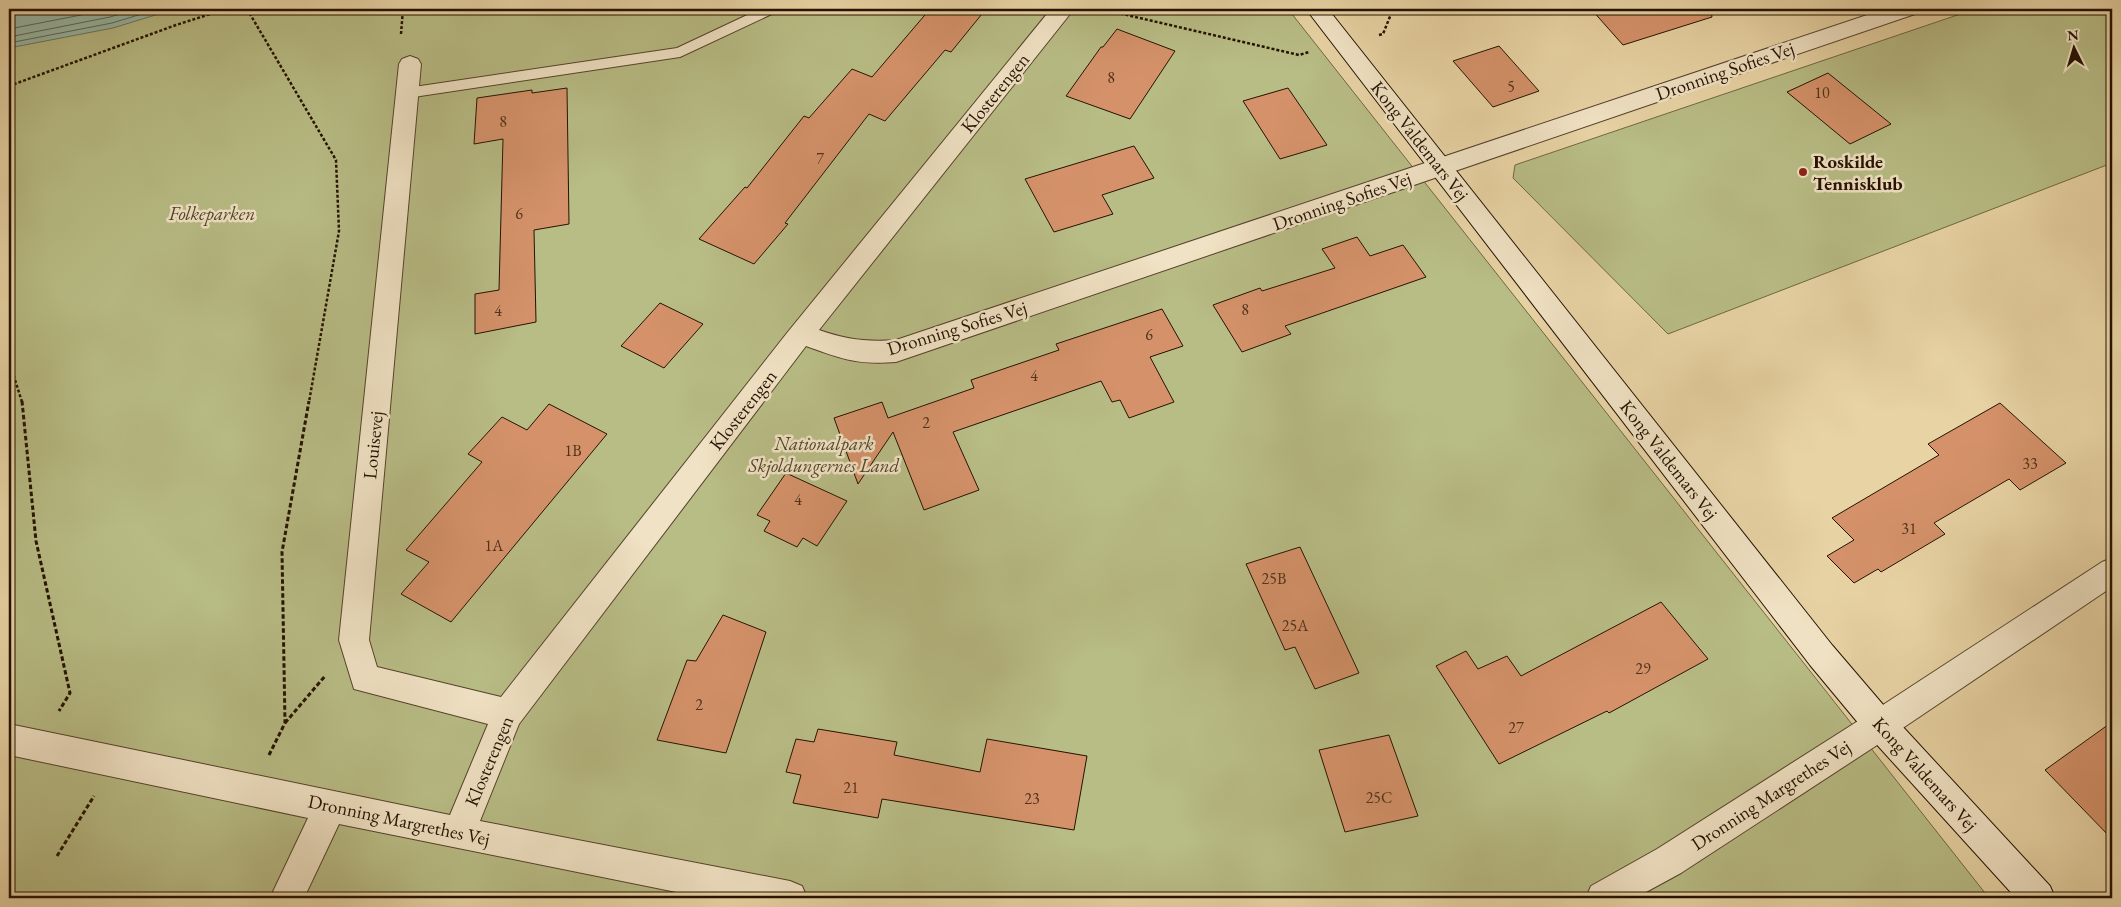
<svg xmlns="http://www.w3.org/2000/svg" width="2121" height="907" viewBox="0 0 2121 907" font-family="'EB Garamond',serif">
<rect width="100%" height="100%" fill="#e8d3a4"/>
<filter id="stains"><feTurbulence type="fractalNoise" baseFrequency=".004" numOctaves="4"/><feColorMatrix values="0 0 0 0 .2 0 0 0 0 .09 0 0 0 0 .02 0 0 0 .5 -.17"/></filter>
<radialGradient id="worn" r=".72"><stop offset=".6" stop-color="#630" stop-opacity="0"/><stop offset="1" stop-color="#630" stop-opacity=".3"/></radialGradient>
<path fill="#b8bc85" stroke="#6e6743" d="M9,9H1288L1989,898H9Z
M1975,9H2112V163L1668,334L1513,178L1515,165Z"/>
<path fill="#97b8a6" stroke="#697664" d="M9,9H175L113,28L9,48Z"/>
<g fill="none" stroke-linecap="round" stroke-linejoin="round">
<path stroke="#5e6554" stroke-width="1" d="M9,29L112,9
M9,37L110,17L137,9
M9,43L112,23L158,9"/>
</g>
<path fill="#d5926a" stroke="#241201" d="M930,9H986L951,52L945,50L885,121L869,114L785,223L788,224L754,264L699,239L745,187L747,188L804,116L809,118L852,69L872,77Z
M1591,9H1711L1712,17L1623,45Z
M1117,29L1175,51L1130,119L1066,96L1101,47H1103Z
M1499,46L1539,91L1493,107L1453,61Z
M1828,73L1891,124L1850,144L1787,92Z
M567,88L569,224L534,230L536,322L475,334V294L499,290L503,139L474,144L477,98L532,90V93Z
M1288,88L1327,145L1280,159L1243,101Z
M1134,146L1154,178L1102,195L1113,214L1054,232L1025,179Z
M1357,237L1370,256L1403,245L1426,277L1285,326L1291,334L1242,352L1213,305L1260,288L1262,291L1335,268L1322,249Z
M660,303L703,324L664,368L621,346Z
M1162,309L1183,346L1150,357L1174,402L1129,418L1120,400L1112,402L1101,381L953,432L979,490L924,510L893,432L858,484L834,418L882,402L888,418L974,388L971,380L1059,350L1056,344Z
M2000,403L2066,463L2020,490L2009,479L1934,523L1945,534L1881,572L1878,569L1854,583L1827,556L1854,540L1832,518L1939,455L1928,444Z
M549,404L607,434L451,622L401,594L429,562L406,550L482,462L468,454L502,417L527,430Z
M786,473L847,501L817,546L803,538L797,547L764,531L770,521L757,515Z
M1300,547L1359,673L1315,689L1295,647L1285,650L1246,564Z
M1661,602L1708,659L1609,713L1607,711L1499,764L1436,666L1466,651L1478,669L1507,656L1521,676Z
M723,615L766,632L726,753L657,740L687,660L696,661Z
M2112,722V839L2045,770Z
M818,729L897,742L894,755L980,772L987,739L1087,756L1074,830L882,799L878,818L793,803L801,775L786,772L796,739L814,742Z
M1389,735L1418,816L1345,832L1319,750Z"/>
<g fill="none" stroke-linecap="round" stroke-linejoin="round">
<defs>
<path id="service" d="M760,9H778L776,12L680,57L407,98L402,97L400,93L402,89L407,88L677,48Z"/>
<path id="minor" d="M1051,9H1074L819,330C848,340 866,342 896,340L1885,9H1918L1915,14L896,362C857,365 842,359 806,346L519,724L480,821L790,881L802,886L807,898H706L339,824L304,898H270L308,818L9,755V724L450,815L488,724L354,689L339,640L399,64L402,59L410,56L418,59L421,64L369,640L377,667L501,697L787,333Z
M2112,558V587L1891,736L1681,873L1635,898H1586L1591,886L1657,849L1869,714L2102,562Z"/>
<path id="secondary" d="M1306,9H1328L1832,645L1891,714L2050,886L2055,898H2016L1869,736L1810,665Z"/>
</defs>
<use href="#service" stroke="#55422a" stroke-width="2"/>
<use href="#minor" stroke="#55422a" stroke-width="2"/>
<use href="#secondary" stroke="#241201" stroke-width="2"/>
<path stroke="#241201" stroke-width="2.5" stroke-dasharray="3 2" stroke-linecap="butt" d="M247,9L336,160L339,231L309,402
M1101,9L1299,55L1309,52
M401,34L403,9
M1379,35L1383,34L1393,9
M9,86L176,25L226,9
M9,361L22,402"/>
<path stroke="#241201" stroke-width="3" stroke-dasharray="4.5 2.5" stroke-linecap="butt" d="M22,401L36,541L70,693L59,711
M285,723L325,676
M269,755L285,723L282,552L309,401
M57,856L94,796"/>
<use href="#service" fill="#f0e2c4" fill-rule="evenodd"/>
<use href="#minor" fill="#f0e2c4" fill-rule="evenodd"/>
<use href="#secondary" fill="#f0e2c4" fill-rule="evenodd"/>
</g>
<circle fill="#8f2418" stroke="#f0e2c4" stroke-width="2" cx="1803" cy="172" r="5"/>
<g text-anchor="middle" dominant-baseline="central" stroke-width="5" stroke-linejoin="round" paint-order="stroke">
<g font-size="16" fill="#50321b">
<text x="1111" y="77">8</text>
<text x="1511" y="86">5</text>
<text x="1822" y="92">10</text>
<text x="503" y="121">8</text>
<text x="820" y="158">7</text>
<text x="519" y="213">6</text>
<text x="1245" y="309">8</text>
<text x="498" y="310">4</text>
<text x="1149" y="334">6</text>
<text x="1034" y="375">4</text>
<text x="926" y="422">2</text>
<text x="573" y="450">1B</text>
<text x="2030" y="463">33</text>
<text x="798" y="499">4</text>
<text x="1909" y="528">31</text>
<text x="494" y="545">1A</text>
<text x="1274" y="578">25B</text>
<text x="1295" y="625">25A</text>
<text x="1643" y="668">29</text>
<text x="699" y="704">2</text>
<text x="1516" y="727">27</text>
<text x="851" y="787">21</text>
<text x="1379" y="797">25C</text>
<text x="1032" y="798">23</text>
</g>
<g font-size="19" fill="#241201" stroke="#f0e2c4">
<text transform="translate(1725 71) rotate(-19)">Dronning Sofies Vej</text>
<text transform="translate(995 93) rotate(-51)">Klosterengen</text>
<text transform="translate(1420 141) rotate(52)">Kong Valdemars Vej</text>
<text transform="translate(1342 201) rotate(-19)">Dronning Sofies Vej</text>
<text transform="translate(957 328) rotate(-17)">Dronning Sofies Vej</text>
<text transform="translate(743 410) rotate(-52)">Klosterengen</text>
<text transform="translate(373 445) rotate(-84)">Louisevej</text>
<text transform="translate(1669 460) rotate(52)">Kong Valdemars Vej</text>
<text transform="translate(489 761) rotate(-67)">Klosterengen</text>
<text transform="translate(1925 774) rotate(48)">Kong Valdemars Vej</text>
<text transform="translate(1771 795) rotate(-33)">Dronning Margrethes Vej</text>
<text transform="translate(399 820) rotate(12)">Dronning Margrethes Vej</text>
</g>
<g font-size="19" font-weight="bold" fill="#241201" stroke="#f0e2c4" text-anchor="start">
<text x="1813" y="161">Roskilde<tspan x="1813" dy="22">Tennisklub</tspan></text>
</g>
<g font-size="19" font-style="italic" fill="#504529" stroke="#f0e2c4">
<text x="212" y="213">Folkeparken</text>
<text x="824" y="443">Nationalpark<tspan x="824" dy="22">Skjoldungernes Land</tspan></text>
</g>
</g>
<rect width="2121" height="907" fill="none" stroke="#e8d3a4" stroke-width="30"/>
<rect x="10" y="10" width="2101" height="887" fill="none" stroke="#241201" stroke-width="2.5"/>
<rect x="15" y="15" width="2091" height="877" fill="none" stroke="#241201"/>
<g transform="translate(2074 48) rotate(355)" stroke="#f0e2c4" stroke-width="4" paint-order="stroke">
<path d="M0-4L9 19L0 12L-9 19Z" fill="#241201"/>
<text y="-8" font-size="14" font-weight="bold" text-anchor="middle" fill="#241201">N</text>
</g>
<rect width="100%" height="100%" filter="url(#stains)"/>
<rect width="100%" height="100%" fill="url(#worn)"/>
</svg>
